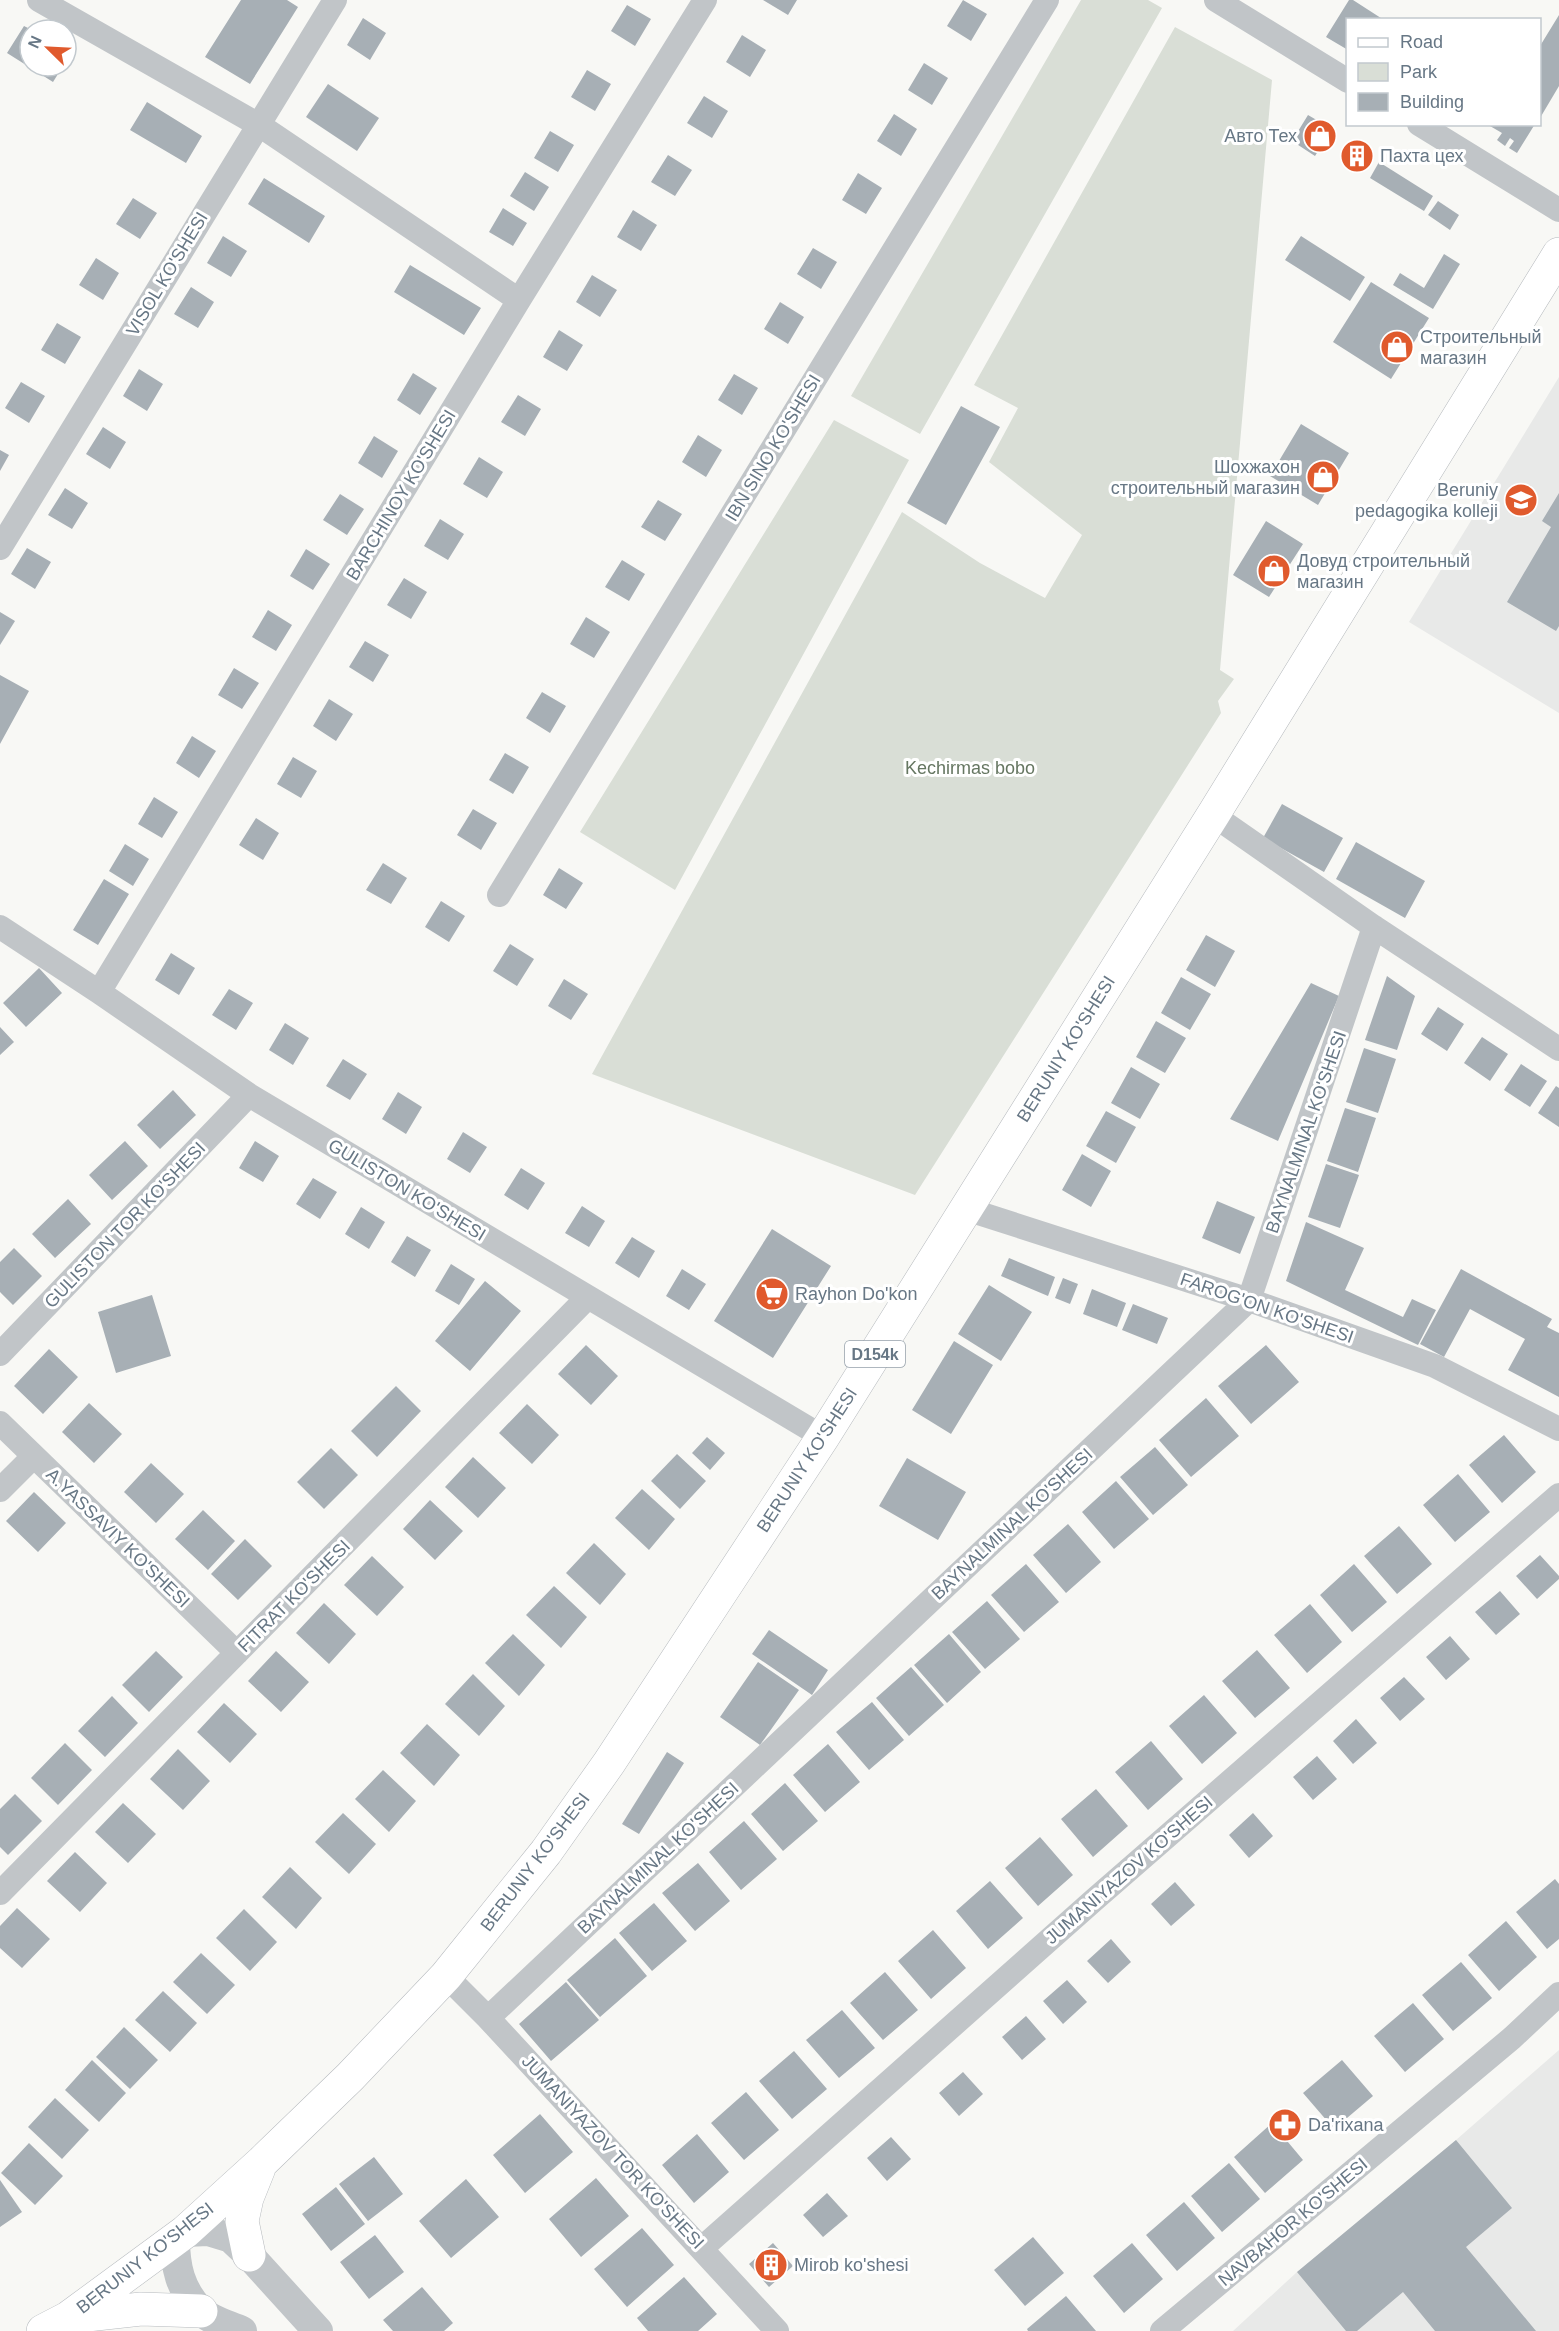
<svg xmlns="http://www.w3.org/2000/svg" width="1559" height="2331" viewBox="0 0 1559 2331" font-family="Arial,sans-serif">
<rect width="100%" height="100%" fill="#f8f8f5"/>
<path fill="#e8e9e8" d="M1559,377V713L1409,622Z
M1559,2050V2331H1233L1297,2272L1456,2140Z"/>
<path fill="#d9ded6" d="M1081,0H1148L1162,8L920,434L851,396Z
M1175,27L1272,80L1220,670L1234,679L1218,701L1221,713L915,1195L592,1074L902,512L980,563L1045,598L1082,535L989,462L1018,408L974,385Z
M834,420L909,460L675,890L580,832Z"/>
<path fill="#a7afb5" d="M241,0H287L298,7L250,84L205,57Z
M763,0H797L788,15Z
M963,0L987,14L971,41L947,26Z
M1349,0H1353L1384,20H1348V50L1326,37Z
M627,5L651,19L635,46L611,31Z
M1559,15V86L1540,118V46Z
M363,18L386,33L370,60L347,45Z
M24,26L30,29V66H63L53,82L7,53Z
M742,35L766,50L750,77L726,62Z
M924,63L948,78L932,105L908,90Z
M587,70L611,84L595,111L571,97Z
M328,84L379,118L357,151L306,117Z
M704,96L728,111L712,138L687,123Z
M147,102L202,136L186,163L130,130Z
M894,114L917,129L901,156L877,141Z
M1308,115L1332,129L1315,156L1292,141Z
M1491,124H1535L1517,153L1509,148L1514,141L1510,138L1505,146L1497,140L1502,133L1490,126Z
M550,131L574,145L558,172L534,158Z
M1352,140L1374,153L1363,172L1340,159Z
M668,155L692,170L675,196L651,182Z
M1379,162L1433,196L1424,211L1370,178Z
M525,172L549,187L534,211L510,196Z
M858,173L882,188L866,214L842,200Z
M264,178L325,216L309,243L248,204Z
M133,198L157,213L140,239L116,224Z
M1438,201L1459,215L1450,230L1428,215Z
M503,208L527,223L513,246L489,232Z
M633,210L657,225L641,251L617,237Z
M223,236L247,251L231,277L207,263Z
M1301,236L1365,277L1350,301L1285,260Z
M813,248L837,262L821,289L797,274Z
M1444,254L1460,264L1433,309L1393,285L1400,273L1424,288Z
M96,258L119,273L103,300L79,285Z
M410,265L481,308L464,335L394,292Z
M592,275L617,290L600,317L576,302Z
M1371,282L1429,318L1391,379L1333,342Z
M191,287L214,302L198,328L174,314Z
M780,302L804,317L788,344L764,329Z
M57,323L81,337L65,364L41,350Z
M559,330L583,345L567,371L543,357Z
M139,369L163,384L147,411L123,396Z
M413,373L437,388L420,415L397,400Z
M734,374L758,388L742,415L718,400Z
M21,382L45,396L29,423L5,408Z
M518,395L541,409L525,436L501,422Z
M961,406L1000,427L946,525L907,503Z
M1301,424L1349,453L1318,505L1270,476Z
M103,427L126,442L110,469L86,454Z
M698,435L722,450L706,477L682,462Z
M374,436L398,451L382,478L358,463Z
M0,450L9,455L0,471Z
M479,457L503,472L487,498L463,484Z
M65,488L88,503L72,529L48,515Z
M1559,493V626L1556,631L1507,602L1551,527L1542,521Z
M340,494L364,509L347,535L323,520Z
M658,500L682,514L665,541L641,527Z
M440,519L464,534L448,560L424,546Z
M1266,521L1303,544L1269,597L1233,575Z
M27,548L51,562L35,589L11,574Z
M306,549L330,564L313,590L290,576Z
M622,560L645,574L629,601L605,587Z
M404,578L427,592L411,619L387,605Z
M268,610L292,625L276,651L252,637Z
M0,612L15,621L0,645Z
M586,617L610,632L594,658L570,644Z
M365,641L389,655L373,682L349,667Z
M234,668L259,683L242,709L218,695Z
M0,675L29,691L0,744Z
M542,692L566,706L550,733L526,718Z
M329,699L353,714L336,741L313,726Z
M192,736L216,751L199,778L176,763Z
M505,753L529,767L513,794L489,780Z
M293,757L317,771L301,798L277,784Z
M154,797L178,812L162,838L138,824Z
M1282,804L1343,838L1324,872L1263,838Z
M473,809L497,823L481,850L457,835Z
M256,818L279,833L263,860L239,845Z
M1356,842L1425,881L1405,918L1336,879Z
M125,844L149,859L133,886L109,871Z
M383,863L407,878L391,904L366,890Z
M559,868L583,883L566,909L543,895Z
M104,879L129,894L98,945L73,930Z
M441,901L465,916L449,942L425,927Z
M1206,935L1235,951L1215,987L1186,970Z
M510,944L534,959L517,986L493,971Z
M171,953L195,968L179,995L155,980Z
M39,968L62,993L26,1027L3,1003Z
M1387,976L1415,996L1397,1050L1365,1040Z
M1181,977L1211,994L1190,1030L1161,1013Z
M564,979L588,994L571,1020L548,1006Z
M1311,983L1339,996L1278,1141L1230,1119Z
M229,989L253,1003L236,1030L212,1015Z
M1438,1007L1464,1024L1447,1051L1421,1034Z
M1156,1021L1186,1038L1165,1073L1136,1057Z
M285,1023L309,1038L293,1065L269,1050Z
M0,1027L14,1042L0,1055Z
M1482,1037L1508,1054L1490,1081L1464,1063Z
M1364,1048L1396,1059L1378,1113L1346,1102Z
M343,1059L367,1074L350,1100L326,1086Z
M1521,1064L1547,1081L1530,1107L1504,1090Z
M1131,1067L1160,1084L1140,1119L1111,1103Z
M1556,1086L1559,1088V1127L1538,1113Z
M173,1090L196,1115L160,1149L137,1125Z
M398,1092L422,1107L406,1134L382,1119Z
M1345,1108L1376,1118L1358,1172L1327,1161Z
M1106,1111L1136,1127L1116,1163L1086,1146Z
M463,1132L487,1147L470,1173L447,1159Z
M125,1141L148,1166L112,1200L89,1175Z
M255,1141L279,1156L263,1182L239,1168Z
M1082,1154L1111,1171L1091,1207L1062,1190Z
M1326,1164L1359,1175L1340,1228L1308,1217Z
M521,1168L545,1183L528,1210L504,1195Z
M313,1178L337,1192L320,1219L296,1204Z
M68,1199L91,1224L55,1258L32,1234Z
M1217,1201L1255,1217L1240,1254L1202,1238Z
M582,1206L605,1221L589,1247L565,1233Z
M361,1207L385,1222L369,1249L345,1234Z
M1306,1222L1364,1248L1345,1290L1403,1317L1412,1299L1436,1310L1418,1345L1286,1281Z
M772,1229L831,1266L773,1358L714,1321Z
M407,1236L431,1250L415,1277L391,1262Z
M632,1237L655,1251L639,1278L615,1263Z
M14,1248L42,1276L13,1305L0,1292V1262Z
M1009,1258L1055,1277L1048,1296L1001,1276Z
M451,1264L475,1279L459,1305L435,1291Z
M682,1269L706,1284L689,1310L666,1296Z
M1461,1269L1552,1319L1547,1327L1559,1333V1397L1508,1370L1525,1339L1470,1309L1444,1357L1420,1344Z
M1063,1278L1078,1284L1070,1304L1055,1298Z
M485,1281L521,1311L470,1371L435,1341Z
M989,1285L1032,1312L1001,1361L958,1334Z
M1092,1289L1126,1303L1117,1327L1083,1314Z
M152,1295L171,1356L116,1373L98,1312Z
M1133,1304L1168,1318L1157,1344L1122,1330Z
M954,1341L993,1365L951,1434L912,1410Z
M586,1345L618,1376L591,1405L558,1374Z
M1266,1345L1299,1382L1251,1424L1218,1386Z
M49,1349L78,1377L43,1414L14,1386Z
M396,1386L421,1411L377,1457L351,1431Z
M1206,1398L1239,1436L1191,1477L1159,1440Z
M89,1403L122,1434L94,1463L62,1432Z
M527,1404L559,1435L532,1464L499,1433Z
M1504,1435L1536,1472L1502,1503L1469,1465Z
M707,1437L725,1453L710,1470L692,1453Z
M1155,1447L1188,1485L1153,1515L1120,1477Z
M331,1448L358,1475L324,1509L297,1482Z
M677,1454L706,1481L680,1509L651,1481Z
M473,1457L506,1488L478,1518L445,1487Z
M907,1458L966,1492L938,1540L879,1506Z
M151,1463L184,1494L156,1523L124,1492Z
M1458,1474L1490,1512L1455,1542L1423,1505Z
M1116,1481L1149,1519L1114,1549L1082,1512Z
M642,1489L675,1519L649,1550L615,1518Z
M34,1492L66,1523L38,1552L6,1521Z
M430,1500L463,1531L435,1560L403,1529Z
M203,1510L235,1541L208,1570L175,1539Z
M1068,1524L1101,1562L1066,1593L1033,1555Z
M1399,1526L1432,1564L1397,1594L1364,1556Z
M245,1539L272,1566L238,1600L211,1574Z
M594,1543L626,1574L600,1605L566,1573Z
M1540,1555L1559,1576V1579L1537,1599L1516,1576Z
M372,1556L404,1587L377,1616L344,1585Z
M1026,1564L1059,1602L1024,1632L991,1595Z
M1354,1564L1387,1602L1352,1632L1320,1595Z
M554,1586L587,1617L561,1648L526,1615Z
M1500,1591L1520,1614L1496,1635L1475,1612Z
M987,1601L1020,1639L985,1669L952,1632Z
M324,1603L356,1634L329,1664L296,1633Z
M1310,1604L1342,1642L1307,1673L1274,1635Z
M769,1630L828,1670L812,1695L752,1654Z
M513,1634L545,1665L519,1696L485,1663Z
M949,1634L981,1672L947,1703L914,1665Z
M1450,1636L1470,1659L1446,1680L1426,1657Z
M1257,1650L1290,1688L1255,1718L1222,1681Z
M156,1651L183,1677L149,1712L122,1685Z
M276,1651L309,1682L281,1712L248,1681Z
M758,1662L799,1690L760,1745L720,1717Z
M911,1667L944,1705L909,1736L876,1698Z
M473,1674L505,1706L479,1736L445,1704Z
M1404,1677L1425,1699L1400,1721L1380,1698Z
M1204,1695L1237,1733L1202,1764L1169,1726Z
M112,1696L138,1723L105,1757L78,1731Z
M872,1702L904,1740L869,1770L836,1732Z
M224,1703L257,1734L230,1763L197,1732Z
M1356,1719L1377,1743L1353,1764L1333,1741Z
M427,1724L460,1755L434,1786L400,1753Z
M1151,1741L1183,1779L1148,1810L1115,1772Z
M65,1743L92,1770L58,1805L31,1778Z
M828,1744L860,1782L825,1812L793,1775Z
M178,1749L210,1781L183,1810L150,1779Z
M667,1752L684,1763L639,1834L622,1824Z
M1317,1756L1337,1779L1313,1800L1293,1777Z
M383,1770L416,1801L389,1832L355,1799Z
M785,1783L818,1821L783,1851L751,1814Z
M1096,1789L1128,1826L1093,1857L1061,1819Z
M15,1794L42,1821L8,1855L0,1847V1809Z
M123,1803L156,1834L128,1863L95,1832Z
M343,1813L376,1844L349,1874L315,1842Z
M1253,1813L1273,1836L1249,1858L1229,1835Z
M744,1821L777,1859L741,1890L709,1852Z
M1040,1837L1073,1875L1038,1906L1005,1868Z
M75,1852L107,1883L80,1912L47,1881Z
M698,1863L730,1901L695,1931L662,1893Z
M290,1867L322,1898L296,1929L262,1897Z
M1555,1879L1559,1884V1939L1547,1949L1516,1912Z
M990,1881L1023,1918L988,1949L956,1911Z
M1175,1882L1195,1905L1171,1926L1151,1904Z
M654,1903L687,1941L652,1971L619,1933Z
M17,1908L50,1939L22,1968L0,1948V1926Z
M244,1909L277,1942L250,1971L216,1938Z
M1506,1921L1537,1957L1499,1991L1468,1955Z
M933,1930L966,1968L931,1999L898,1961Z
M615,1938L647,1976L600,2017L567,1980Z
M1111,1939L1131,1962L1108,1983L1087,1961Z
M201,1953L235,1985L207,2014L173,1982Z
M1461,1962L1492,1998L1453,2031L1422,1995Z
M885,1972L918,2010L883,2040L850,2003Z
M1067,1980L1087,2002L1063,2024L1043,2001Z
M566,1982L599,2020L551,2061L519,2024Z
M163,1991L197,2023L170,2052L135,2020Z
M1413,2003L1444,2039L1405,2072L1374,2036Z
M842,2010L875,2048L839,2078L806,2040Z
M1026,2016L1046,2039L1022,2060L1002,2037Z
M124,2027L158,2060L130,2089L96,2057Z
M794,2051L827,2089L792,2119L759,2081Z
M92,2060L126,2093L99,2122L65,2090Z
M1342,2060L1373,2096L1334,2129L1303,2093Z
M963,2072L983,2094L959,2116L939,2093Z
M746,2092L779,2130L744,2160L711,2123Z
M55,2098L89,2130L62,2159L28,2127Z
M540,2114L573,2152L525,2193L493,2155Z
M1272,2123L1303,2160L1265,2193L1234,2157Z
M697,2134L729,2172L694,2203L662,2165Z
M891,2137L911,2159L887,2181L867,2158Z
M1456,2140L1512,2208L1466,2247L1536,2331H1435L1403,2292L1357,2331H1346L1297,2272Z
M29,2143L63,2176L35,2205L1,2173Z
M374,2157L403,2194L368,2221L339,2184Z
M1229,2163L1260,2199L1222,2232L1191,2196Z
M596,2178L629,2216L581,2257L549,2219Z
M466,2179L499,2217L451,2258L419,2221Z
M0,2180L22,2212L0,2227Z
M336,2187L365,2224L331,2251L302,2214Z
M827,2193L848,2216L823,2237L803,2215Z
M1184,2202L1215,2238L1177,2271L1146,2235Z
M642,2228L674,2265L627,2307L594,2269Z
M375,2235L404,2272L369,2299L340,2262Z
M1033,2237L1064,2273L1025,2306L994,2270Z
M773,2243L793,2266L769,2287L749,2264Z
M1132,2243L1163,2279L1124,2313L1093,2276Z
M684,2277L717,2314L698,2331H648L637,2318Z
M422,2287L453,2323L444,2331H393L383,2320Z
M1066,2296L1096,2331H1028L1027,2329Z"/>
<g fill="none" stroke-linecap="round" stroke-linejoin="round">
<defs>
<path id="primary" d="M249,2255L242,2221L247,2198L259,2168
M70,2317L141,2309L201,2311
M43,2331L68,2318L185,2232L262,2162L350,2077L446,1976L546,1852L609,1763L823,1437L1213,815L1559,254"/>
</defs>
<use href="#primary" stroke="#b6babe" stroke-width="34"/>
<path stroke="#c1c5c8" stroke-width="24" d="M39,0L259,125L519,300
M1216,0L1348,81
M1419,124L1559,210
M0,548L335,0
M1213,815L1374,927L1559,1049
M499,895L1047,0
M0,927L99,992L249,1095L823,1437
M99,992L519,300L705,0
M966,1209L1249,1300L1435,1366L1559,1429
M0,1354L249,1095
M0,1423L237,1653
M0,1490L33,1457
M0,1893L587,1298
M446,1976L488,2018L777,2331
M488,2018L1249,1300L1374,927
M702,2248L1094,1900L1559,1495
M1162,2331L1512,2038L1559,1994"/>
<path stroke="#c1c5c8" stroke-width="30" d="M185,2232L208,2231L231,2238L249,2255L318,2331
M175,2239C175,2266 180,2290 200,2310C209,2320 229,2325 242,2331"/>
<use href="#primary" stroke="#fff" stroke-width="33"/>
</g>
<defs>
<symbol id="shop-disc" viewBox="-11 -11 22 22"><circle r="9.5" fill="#e05a2d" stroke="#fff"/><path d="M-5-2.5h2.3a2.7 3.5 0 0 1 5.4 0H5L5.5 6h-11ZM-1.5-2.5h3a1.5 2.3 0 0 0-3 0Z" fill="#fff"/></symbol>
<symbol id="building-disc" viewBox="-11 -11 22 22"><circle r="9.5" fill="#e05a2d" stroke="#fff"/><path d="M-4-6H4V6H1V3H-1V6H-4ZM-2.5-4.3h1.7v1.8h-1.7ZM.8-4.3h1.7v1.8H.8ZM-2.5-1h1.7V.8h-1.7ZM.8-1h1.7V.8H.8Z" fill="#fff"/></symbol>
<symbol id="university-disc" viewBox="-11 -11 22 22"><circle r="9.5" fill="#e05a2d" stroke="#fff"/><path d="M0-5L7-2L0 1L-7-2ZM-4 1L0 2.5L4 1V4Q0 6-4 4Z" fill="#fff"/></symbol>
<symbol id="supermarket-disc" viewBox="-11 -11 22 22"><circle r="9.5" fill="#e05a2d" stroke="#fff"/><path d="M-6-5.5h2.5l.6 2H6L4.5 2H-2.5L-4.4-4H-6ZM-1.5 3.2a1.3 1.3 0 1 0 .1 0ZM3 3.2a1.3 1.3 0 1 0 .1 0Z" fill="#fff"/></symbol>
<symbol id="pharmacy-disc" viewBox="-11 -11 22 22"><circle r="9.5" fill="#e05a2d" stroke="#fff"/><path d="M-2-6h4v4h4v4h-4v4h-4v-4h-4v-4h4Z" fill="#fff"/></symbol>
</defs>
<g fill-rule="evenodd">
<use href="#shop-disc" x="1301" y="117" width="38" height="38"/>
<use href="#building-disc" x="1338" y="137" width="38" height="38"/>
<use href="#shop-disc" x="1378" y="328" width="38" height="38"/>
<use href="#shop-disc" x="1304" y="458" width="38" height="38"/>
<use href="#university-disc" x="1502" y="481" width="38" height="38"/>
<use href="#shop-disc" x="1255" y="552" width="38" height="38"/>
<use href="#supermarket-disc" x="753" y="1275" width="38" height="38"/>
<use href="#pharmacy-disc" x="1266" y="2106" width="38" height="38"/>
<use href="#building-disc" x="752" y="2246" width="38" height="38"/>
</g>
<g text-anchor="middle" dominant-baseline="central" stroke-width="6" stroke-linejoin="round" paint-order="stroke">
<rect fill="#fff" stroke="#95a0aa" stroke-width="1.5" x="845" y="1341" width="60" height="26" rx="4.5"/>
<g font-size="16" font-weight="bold" fill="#677785">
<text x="875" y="1354">D154k</text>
</g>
<g font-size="18" fill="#677785" stroke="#fff" text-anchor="start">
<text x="1297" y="136" text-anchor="end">Авто Тех</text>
<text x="1380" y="156">Пахта цех</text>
<text x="1420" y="337">Строительный<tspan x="1420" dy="21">магазин</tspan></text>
<text x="1300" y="467" text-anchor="end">Шохжахон<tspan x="1300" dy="21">строительный магазин</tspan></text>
<text x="1498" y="490" text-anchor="end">Beruniy<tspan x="1498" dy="21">pedagogika kolleji</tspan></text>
<text x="1297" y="561">Довуд строительный<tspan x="1297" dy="21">магазин</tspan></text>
<text x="795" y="1294">Rayhon Do'kon</text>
<text x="1308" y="2125">Da'rixana</text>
<text x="794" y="2265">Mirob ko'shesi</text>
</g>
<g font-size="18" fill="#677785" stroke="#fff">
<text transform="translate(167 274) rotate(-59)">VISOL KO'SHESI</text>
<text transform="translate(773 448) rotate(-59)">IBN SINO KO'SHESI</text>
<text transform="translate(401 495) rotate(-59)">BARCHINOY KO'SHESI</text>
<text transform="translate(1066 1049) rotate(-58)">BERUNIY KO'SHESI</text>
<text transform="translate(1306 1132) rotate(-71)">BAYNALMINAL KO'SHESI</text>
<text transform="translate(407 1190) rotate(31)">GULISTON KO'SHESI</text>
<text transform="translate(125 1225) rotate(-46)">GULISTON TOR KO'SHESI</text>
<text transform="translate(1267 1308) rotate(19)">FAROG'ON KO'SHESI</text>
<text transform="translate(807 1460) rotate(-57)">BERUNIY KO'SHESI</text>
<text transform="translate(1012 1524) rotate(-43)">BAYNALMINAL KO'SHESI</text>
<text transform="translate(118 1538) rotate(44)">A.YASSAVIY KO'SHESI</text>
<text transform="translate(294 1596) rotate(-45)">FITRAT KO'SHESI</text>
<text transform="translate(658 1858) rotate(-43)">BAYNALMINAL KO'SHESI</text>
<text transform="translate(535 1862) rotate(-53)">BERUNIY KO'SHESI</text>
<text transform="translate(1129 1870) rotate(-41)">JUMANIYAZOV KO'SHESI</text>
<text transform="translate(613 2152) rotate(47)">JUMANIYAZOV TOR KO'SHESI</text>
<text transform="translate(1293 2222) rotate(-40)">NAVBAHOR KO'SHESI</text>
<text transform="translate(145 2258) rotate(-38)">BERUNIY KO'SHESI</text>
</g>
<g font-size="18" fill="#667762" stroke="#fff">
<text x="970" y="768">Kechirmas bobo</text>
</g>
</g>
<rect x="1346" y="18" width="195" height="108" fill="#ffffff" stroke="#c2c9ce" stroke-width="1.5"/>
<rect x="1358" y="38" width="30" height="9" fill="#ffffff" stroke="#c2c9ce" stroke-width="1.5"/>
<text x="1400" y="48" font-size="18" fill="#677785">Road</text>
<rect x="1358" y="63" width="30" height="18" fill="#d9ded6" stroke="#c2c9ce" stroke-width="1.5"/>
<text x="1400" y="78" font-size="18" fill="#677785">Park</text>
<rect x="1358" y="93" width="30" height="18" fill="#a7afb5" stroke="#c2c9ce" stroke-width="1.5"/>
<text x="1400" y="108" font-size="18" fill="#677785">Building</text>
<g transform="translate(48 48) rotate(294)"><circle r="28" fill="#ffffff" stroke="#c2c9ce" stroke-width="1.5"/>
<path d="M0-4.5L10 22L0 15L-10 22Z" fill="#e05a2d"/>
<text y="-9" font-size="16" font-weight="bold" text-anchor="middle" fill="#677785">N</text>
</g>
</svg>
